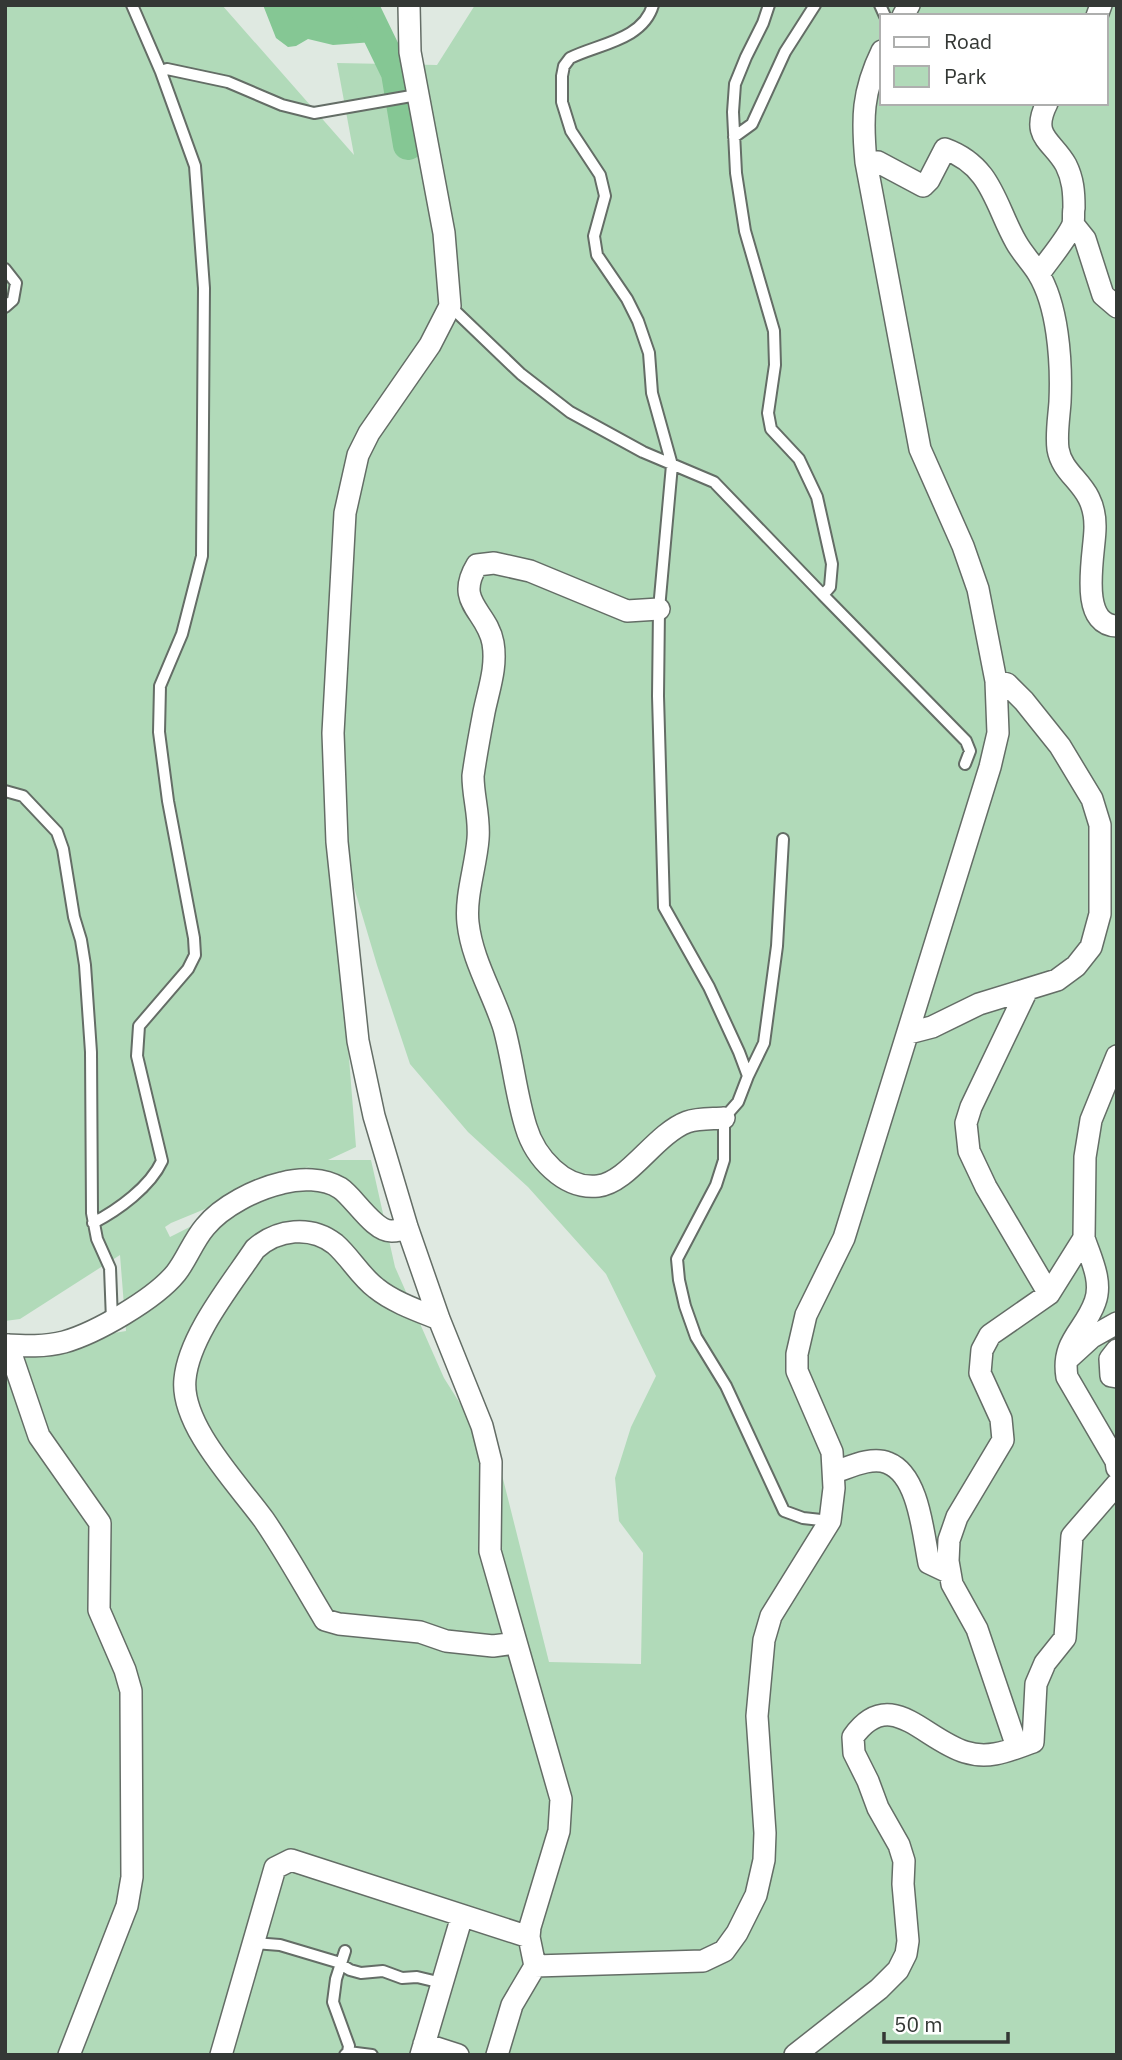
<svg xmlns="http://www.w3.org/2000/svg" width="1122" height="2060" viewBox="0 0 1122 2060" font-family="'IBM Plex Sans',sans-serif">
<rect width="100%" height="100%" fill="#dfe9e1"/>
<path fill="#b1dab9" fill-rule="evenodd" d="M5,5H222L354,155L337,63L437,65L475,5H1117V2055H5V1351L126,1331L120,1255L20,1319L5,1321ZM882,16H1106V103H882ZM329,803L377,965L410,1064L468,1132L528,1187L606,1274L656,1376L631,1427L615,1478L619,1521L643,1553L641,1664L549,1662L500,1467L444,1378L395,1267L371,1160H328L356,1147ZM312,1165L170,1237L165,1227L171,1223Z"/>
<path fill="#85c794" d="M263,5H380L381,34L399,71L393,75L379,47L373,42L333,45L308,39L296,46L288,47L276,38Z"/>
<g fill="none" stroke-linecap="round" stroke-linejoin="round">
<path stroke="#85c794" stroke-width="30" d="M363,5L396,73L408,145"/>
<defs>
<path id="service" d="M653,5C643,40 598,44 570,58L564,66L562,76V102L571,131L600,175L605,196L594,236L597,255L627,299L638,321L649,353L652,393L672,465L659,609L658,696L664,907L709,987L739,1052L748,1076L738,1102L724,1118V1160L716,1185L677,1259L679,1280L685,1306L696,1337L726,1386L784,1511L803,1518L830,1521
M880,5L885,16
M161,72L167,69L228,82L282,105L314,113L417,95
M734,137L752,124L785,52L815,5
M5,269L16,283L13,300L5,307
M450,306L521,374L570,412L643,452L714,482L823,595L830,587L832,564L817,497L799,459L771,429L768,413L775,365L774,331L745,231L736,173L733,112L735,84L746,57L763,23L769,5
M823,595L966,741L970,751L965,764
M5,791L23,796L57,832L63,849L74,917L81,940L85,965L91,1052L92,1213L97,1239L110,1268L112,1320
M748,1076L764,1043L777,946L783,839
M93,1223C118,1210 150,1187 162,1161L137,1056L139,1026L188,969L195,955L194,938L168,801L159,732L160,686L182,634L202,556L204,288L195,166L161,72L132,5
M253,1943L280,1945L337,1962L350,1970L361,1973L383,1971L402,1978L417,1977L442,1983
M348,2052L372,2055
M345,2055L348,2052L349,2046L333,2002L336,1979L345,1951"/>
<path id="minor" d="M409,5L410,52L444,233L450,306L430,345L369,433L358,455L345,513L333,733L337,842L358,1041L374,1116L407,1227L439,1319L482,1426L491,1462L490,1551L561,1799L559,1831L530,1927L529,1937L535,1966L512,2005L497,2055
M903,16L909,5
M1097,16L1101,5
M866,162H878L923,186L929,180L945,149C992,166 995,205 1016,242C1022,253 1031,262 1038,273C1049,291 1054,312 1057,333C1060,354 1061,380 1060,402C1059,417 1056,434 1058,449C1063,479 1096,484 1095,528C1095,552 1077,625 1117,626
M1073,224L1085,239L1103,295L1117,307
M1039,274C1047,262 1069,236 1073,224C1074,220 1073,212 1074,208C1074,192 1073,179 1066,165C1052,140 1030,137 1047,103
M659,609L627,611L530,571L494,563L477,565C454,603 487,610 493,643C497,667 489,688 484,712C480,733 476,754 473,776C473,797 480,817 478,839C476,866 465,896 468,923C472,960 493,993 504,1028C513,1061 516,1095 526,1127C535,1157 564,1190 598,1186C628,1183 655,1134 687,1122C698,1118 713,1119 724,1118
M1027,990L971,1107L966,1123L969,1151L986,1187L1049,1294
M909,1033L932,1027L979,1004L1057,980L1076,966L1091,947L1100,914V825L1092,799L1060,746L1024,701L1007,684L996,681
M1084,1238C1090,1257 1103,1281 1095,1302C1085,1331 1061,1341 1067,1377L1116,1461L1117,1468
M439,1319C419,1311 393,1302 376,1288C360,1276 350,1257 335,1244C311,1225 277,1229 255,1249C231,1285 189,1336 185,1379C180,1425 238,1484 264,1520C286,1552 305,1587 325,1620L339,1624L420,1632L446,1641L493,1646L516,1643
M5,1345C25,1346 45,1347 64,1342C96,1333 155,1299 176,1273C187,1259 193,1241 205,1227C222,1206 256,1189 282,1183C300,1178 324,1178 340,1188C354,1197 374,1232 392,1231C396,1231 403,1229 407,1227
M8,1345L39,1436L100,1523L99,1610L125,1670L131,1691L132,1877L127,1906L69,2055
M1117,1350L1110,1359L1111,1376L1117,1377
M1069,1358L1092,1337L1117,1323
M835,1472C850,1467 872,1456 888,1463C919,1475 923,1534 929,1563L950,1573
M1017,1747L977,1629L952,1584L948,1561L949,1540L957,1517L1003,1440L1001,1419L980,1373L982,1350L990,1335L1049,1294L1084,1238L1085,1157L1091,1120L1117,1056
M535,1966L703,1961L724,1951L737,1933L756,1895L764,1860L765,1833L757,1716L764,1640L771,1616L830,1521L834,1488L832,1452L797,1371V1354L806,1315L844,1238L990,767L998,733L996,681L978,589L963,546L920,449L866,162C862,119 862,92 882,51
M424,2044L458,2055
M221,2055L275,1868L291,1860L529,1937
M421,2055L462,1916
M795,2055L879,1989L898,1970L906,1954L908,1941L903,1884L904,1861L899,1845L878,1808L868,1781L854,1753L853,1737C890,1685 923,1739 965,1752C990,1760 1010,1750 1033,1742L1036,1684L1045,1663L1065,1638L1072,1536L1117,1484"/>
</defs>
<use href="#service" stroke="#646d66" stroke-width="14"/>
<use href="#minor" stroke="#646d66" stroke-width="24"/>
<use href="#service" stroke="#fff" stroke-width="10"/>
<use href="#minor" stroke="#fff" stroke-width="21"/>
</g>
<rect width="1122" height="2060" fill="none" stroke="#343835" stroke-width="14"/>
<rect x="880" y="14" width="228" height="91" fill="#ffffff" stroke="#aeafae" stroke-width="2"/>
<rect x="894" y="37" width="35" height="10" fill="#ffffff" stroke="#aeafae" stroke-width="2"/>
<text x="944" y="49" font-size="21" fill="#343835">Road</text>
<rect x="894" y="66" width="35" height="21" fill="#b1dab9" stroke="#aeafae" stroke-width="2"/>
<text x="944" y="84" font-size="21" fill="#343835">Park</text>
<path d="M884 2032v10h124v-10" fill="none" stroke="#343835" stroke-width="3.5"/>
<text x="894" y="2032" font-size="21" fill="#343835" stroke="#ffffff" stroke-width="5" paint-order="stroke">50 m</text>
</svg>
